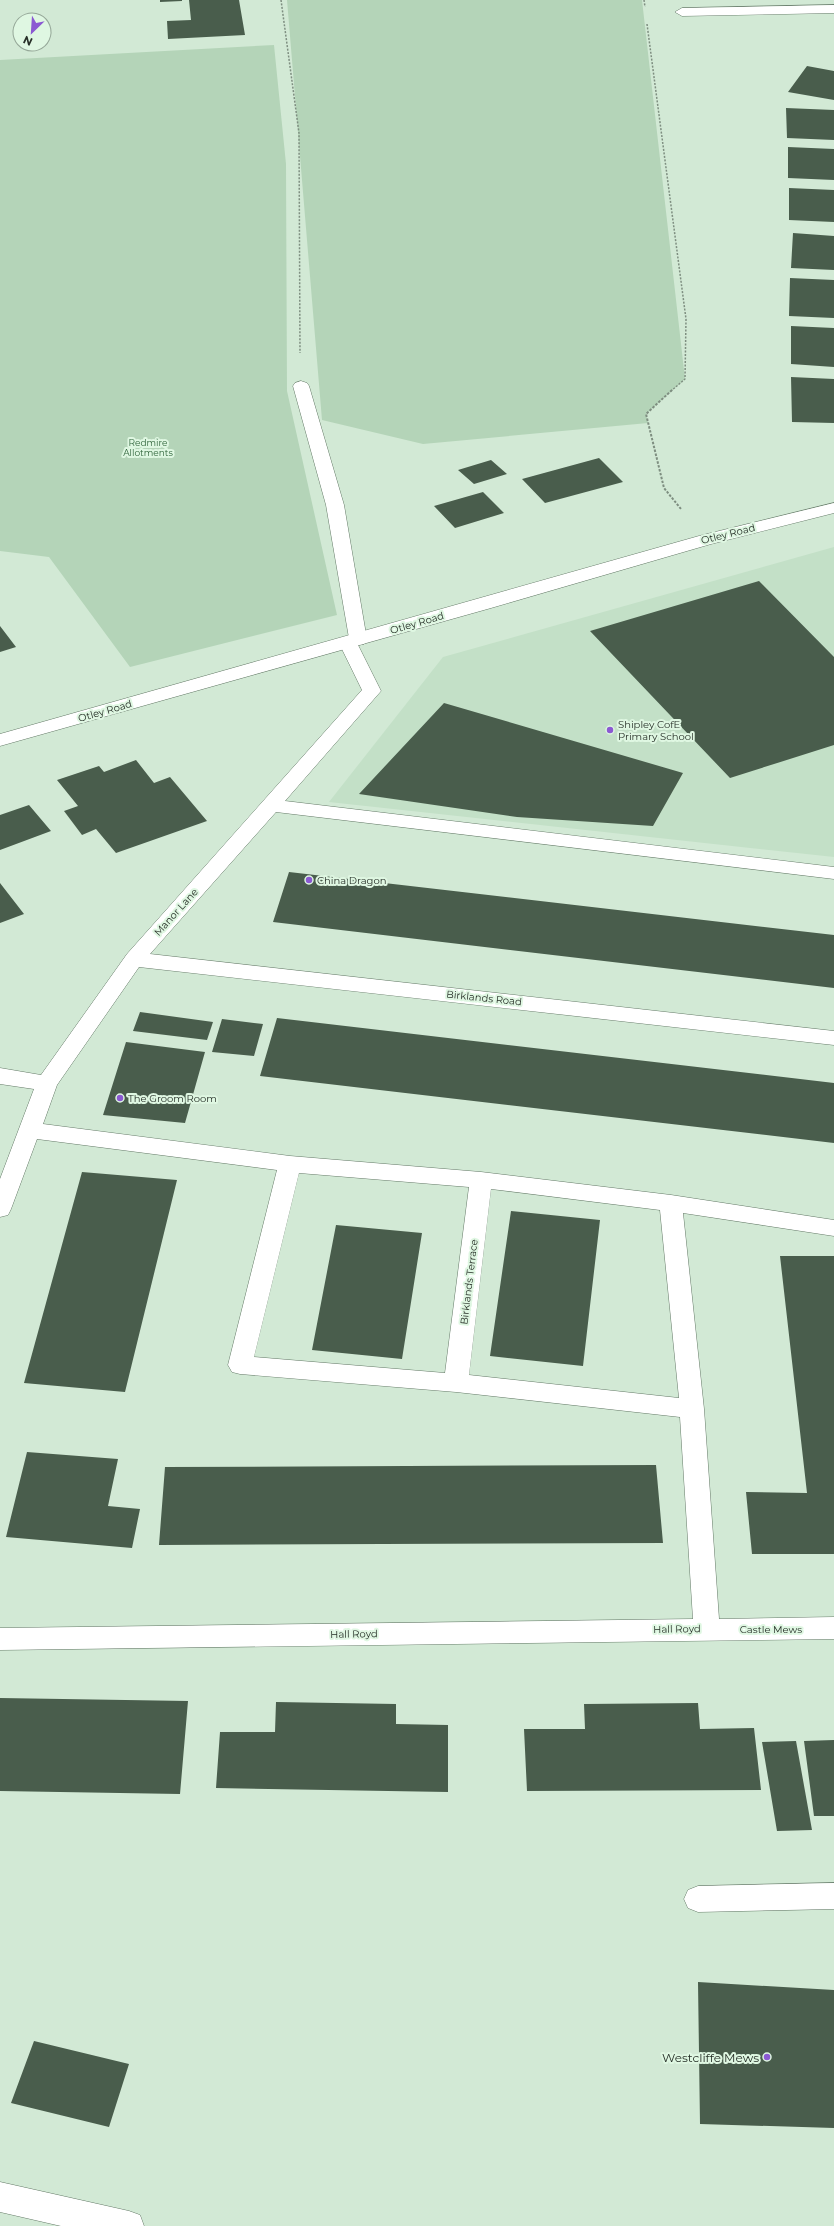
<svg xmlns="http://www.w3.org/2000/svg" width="834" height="2226" viewBox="0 0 834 2226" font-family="Montserrat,sans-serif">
<rect width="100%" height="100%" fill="#d2e9d5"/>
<path fill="#c3e0c7" d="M834,547V857L329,802L443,657Z"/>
<path fill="#b4d4b8" d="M287,0H642L685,379L646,414L648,423L423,444L322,420Z
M274,45L286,164L287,391L337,615L130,667L49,557L0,551V60Z"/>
<path fill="#495d4c" d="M160,0H182V1L160,2Z
M189,0H239L245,35L168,39L167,21L191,20Z
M807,66L834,71V100L788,92Z
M786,108L834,110V140L787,138Z
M788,147L834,149V180L788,178Z
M789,188L834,190V222L789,220Z
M793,233L834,236V270L791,268Z
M790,278L834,280V318L789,316Z
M791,326L834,328V367L791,364Z
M791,377L834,379V423L792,422Z
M599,458L623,482L545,503L522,479Z
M491,460L507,474L474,484L458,470Z
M483,492L504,513L455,528L434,506Z
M759,581L834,657V745L730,778L590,631Z
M0,626L16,647L0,652Z
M444,703L683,773L653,826L517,817L359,794Z
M136,760L154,783L170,777L207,821L116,853L96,829L82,835L64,811L78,806L57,780L99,766L104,772Z
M29,805L51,831L0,850V815Z
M289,872L834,935V988L273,922Z
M0,883L24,914L0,923Z
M140,1012L213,1022L207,1040L133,1031Z
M277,1018L834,1083V1143L260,1076Z
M222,1019L263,1024L254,1056L212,1052Z
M126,1042L205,1052L185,1123L103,1115Z
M82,1172L177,1180L125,1392L24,1383Z
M511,1211L600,1220L583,1366L490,1356Z
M336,1225L422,1233L402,1359L312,1350Z
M780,1256H834V1554H752L746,1492L807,1493Z
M27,1452L118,1459L108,1506L140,1509L132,1548L6,1537Z
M656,1465L663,1543L159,1545L165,1467Z
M0,1698L188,1701L180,1794L0,1791Z
M276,1702L396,1704V1724L448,1725V1792L216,1788L220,1732H275Z
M698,1703L700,1729L754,1728L761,1790L527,1791L524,1729H585L584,1704Z
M834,1740V1816H814L804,1741Z
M796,1741L812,1830L777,1831L762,1742Z
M698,1982L834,1990V2128L700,2124Z
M34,2041L129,2064L109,2127L11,2103Z"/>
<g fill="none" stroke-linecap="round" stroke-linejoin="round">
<defs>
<path id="minor" d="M834,5V13L682,16L675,12L682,8Z
M301,381L307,383L309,386L344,505L367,640L364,644L358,645L381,691L285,801L834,867V879L276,812L150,954L834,1031V1045L139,967L57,1085L43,1124L290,1156L481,1172L671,1195L834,1220V1236L683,1213L704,1409L719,1619L834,1617V1639L0,1650V1628L693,1619L680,1417L456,1392L240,1374L232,1372L228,1365L277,1170L37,1139L11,1209L8,1215L0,1217V1179L34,1089L0,1084V1068L41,1075L127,954L362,690L339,643L342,639L349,638L326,505L293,386L295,383ZM299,1173L469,1187L445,1373L254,1357ZM491,1189L660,1210L679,1398L469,1375Z
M834,1883V1909L698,1912L688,1908L684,1899L688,1890L698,1886Z
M0,2182L129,2211L140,2215L144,2226H61L0,2212Z"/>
<path id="major" d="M834,503V513L711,544L491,608L0,746V734L699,536Z"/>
</defs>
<use href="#minor" stroke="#657a68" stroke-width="1"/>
<use href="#major" stroke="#657a68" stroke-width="1"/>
<path stroke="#7e8e80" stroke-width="1.5" stroke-dasharray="2 1.5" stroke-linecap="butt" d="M281,0L299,133L300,353
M644,0L645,7
M647,24L686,319L685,379L671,391"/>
<path stroke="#7e8e80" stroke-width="2" stroke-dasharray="2.5 1.5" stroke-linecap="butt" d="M672,390L646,414L664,488L681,509"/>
<use href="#minor" fill="#fff" fill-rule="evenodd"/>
<use href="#major" fill="#fff" fill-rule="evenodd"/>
</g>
<g fill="#8b59d2" stroke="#dff7e2" stroke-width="1.5">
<circle cx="610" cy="730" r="4"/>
<circle cx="309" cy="880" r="4"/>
<circle cx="120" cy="1098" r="4"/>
<circle cx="767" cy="2057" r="4"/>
</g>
<g text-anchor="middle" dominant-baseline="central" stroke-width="4" stroke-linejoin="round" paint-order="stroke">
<g font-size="9" fill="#2e6339" stroke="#dff7e2">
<text x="148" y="442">Redmire<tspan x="148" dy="10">Allotments</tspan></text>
</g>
<g font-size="10" fill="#273028" stroke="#dff7e2">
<text transform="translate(728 534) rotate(-14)">Otley Road</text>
<text transform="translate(417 623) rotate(-16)">Otley Road</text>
<text transform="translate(105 711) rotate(-16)">Otley Road</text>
<text transform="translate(176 912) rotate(-48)">Manor Lane</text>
<text transform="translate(484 998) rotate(6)">Birklands Road</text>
<text transform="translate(469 1282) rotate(-83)">Birklands Terrace</text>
<text transform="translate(677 1629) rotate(-1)">Hall Royd</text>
<text x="771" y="1629">Castle Mews</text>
<text transform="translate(354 1634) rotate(-1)">Hall Royd</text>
</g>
<g font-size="10" fill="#273028" stroke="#dff7e2" text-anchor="start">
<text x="618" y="724">Shipley CofE<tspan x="618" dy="12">Primary School</tspan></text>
<text x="317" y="880">China Dragon</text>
<text x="128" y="1098">The Groom Room</text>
</g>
<g font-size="12" fill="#273028" stroke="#dff7e2" text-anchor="end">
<text x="759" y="2057">Westcliffe Mews</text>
</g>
</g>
<g transform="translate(32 32) rotate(205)"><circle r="19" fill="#dff7e2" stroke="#95a798"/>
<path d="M0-3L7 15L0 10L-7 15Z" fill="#8b59d2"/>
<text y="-6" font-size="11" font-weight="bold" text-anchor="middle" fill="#273028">N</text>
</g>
</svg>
